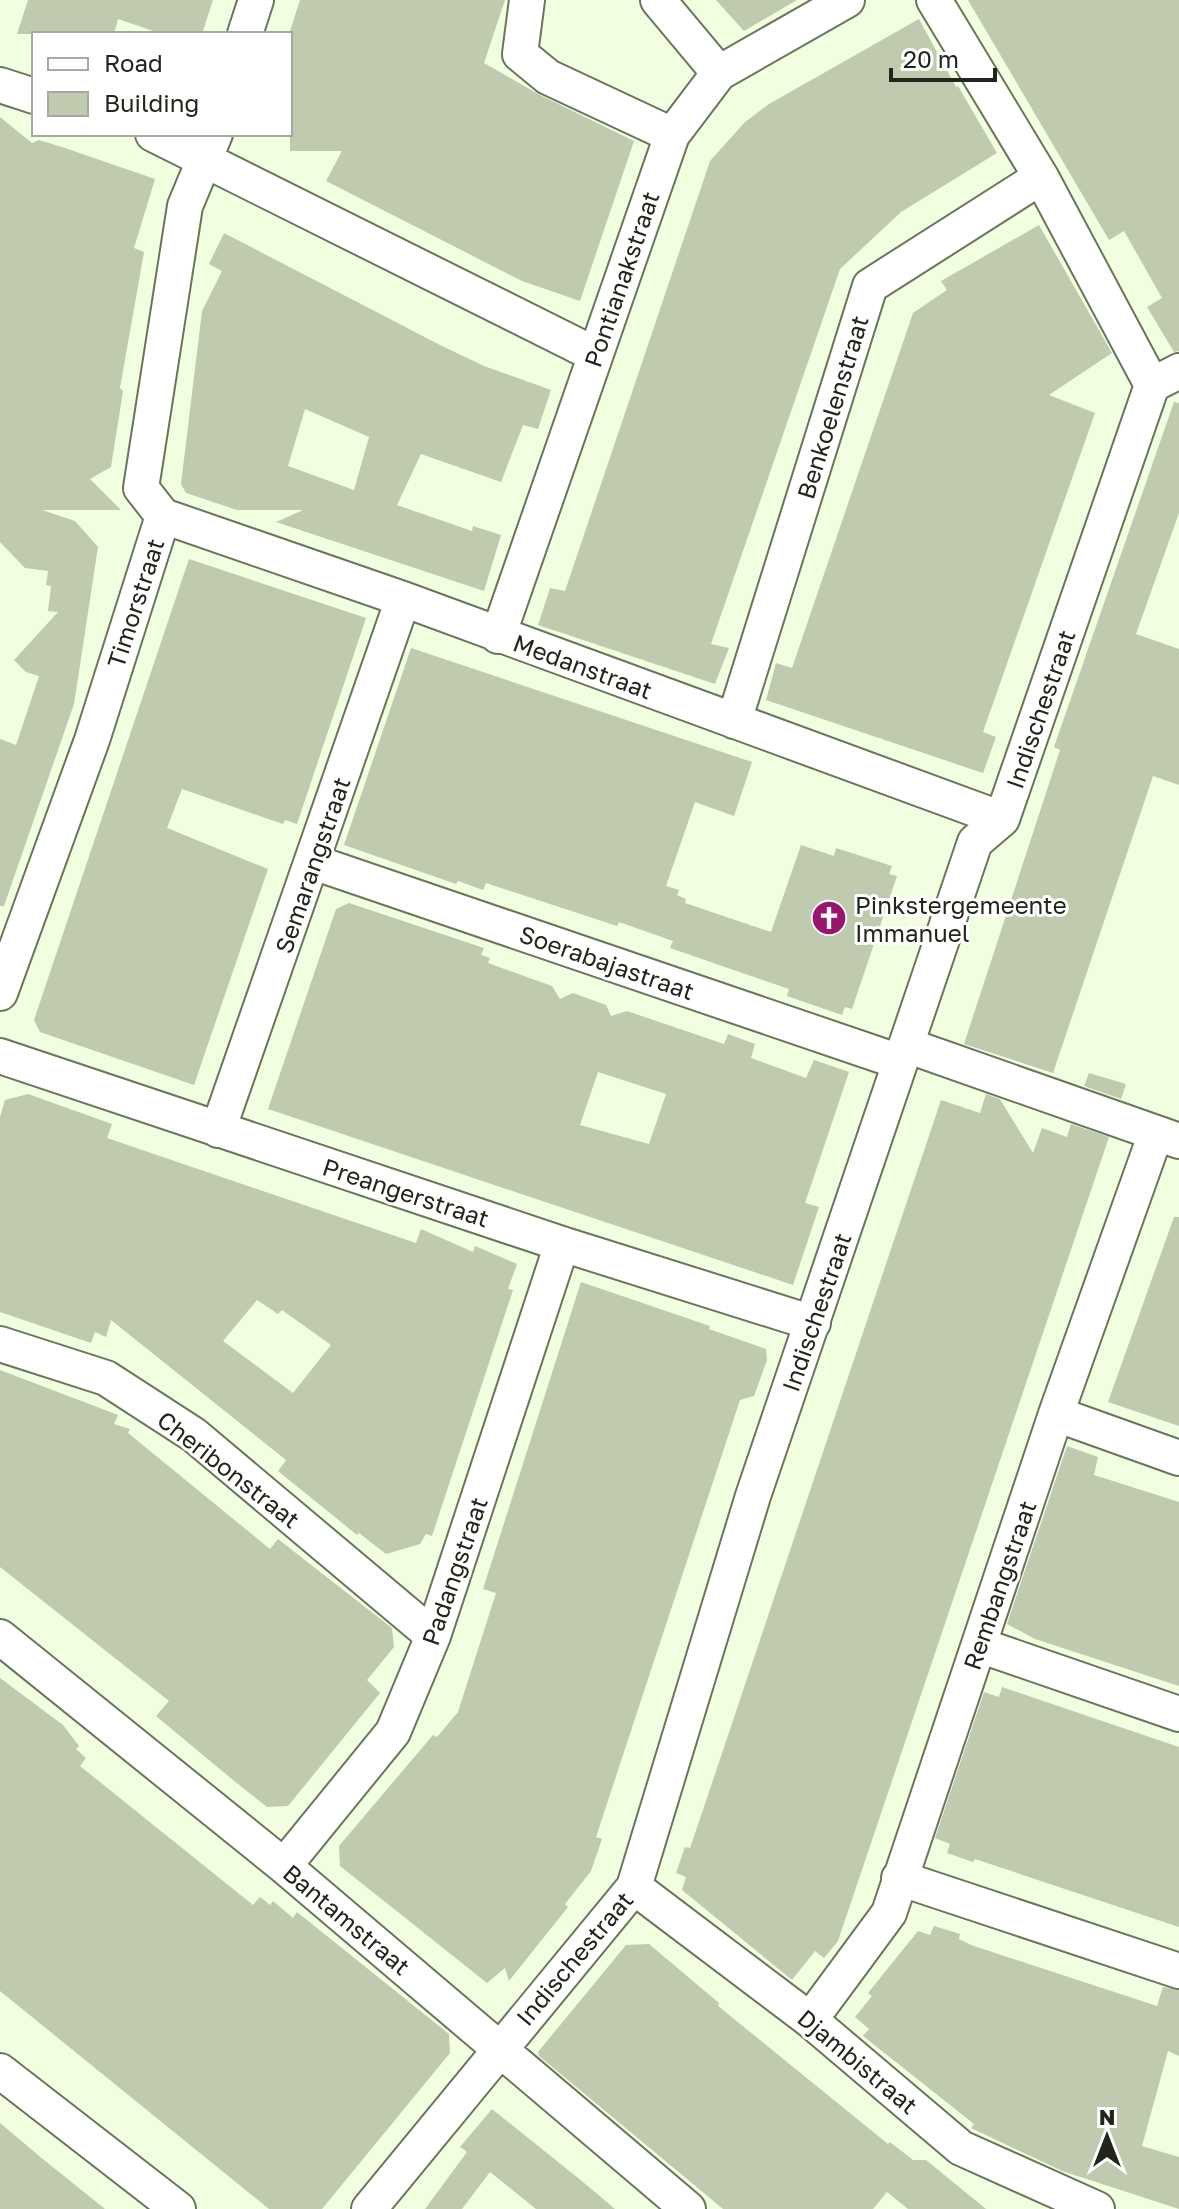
<svg xmlns="http://www.w3.org/2000/svg" width="1179" height="2209" viewBox="0 0 1179 2209" font-family="'Golos Text',sans-serif">
<rect width="100%" height="100%" fill="#f2fee0"/>
<path fill="#bfcaae" fill-rule="evenodd" d="M28,0H213L202,34H162L118,19L114,34H17Z
M300,0H505L484,63L540,95L634,141L580,301L522,281L326,181L342,151H290V31Z
M716,0H797L744,31Z
M968,0H1179V351L1174,352L1147,307L1162,298L1124,231L1109,240Z
M919,19L956,87L958,86L997,153L901,212L840,269L711,644L729,648L715,684L538,625L550,588L565,591L710,161L745,122L769,104Z
M0,117L32,143L39,140L62,147L155,179L134,248L144,252L120,388L123,391L111,467L90,479L121,510H42L75,521L98,547L74,704L4,906H0V739L16,745L39,676L26,672L14,660L58,612L48,611L51,586L46,585L48,571L25,568L0,542Z
M1039,225L1112,353L1049,395L1095,413L983,732L996,737L983,773L766,700L776,663L792,668L913,313L947,290L941,281Z
M224,233L442,346L484,366L551,390L538,429L523,425L501,482L421,454L397,505L472,531L473,526L501,535L484,591L276,522L303,510H237L186,493L181,484L202,311L222,271L209,264ZM305,409L369,437L354,490L288,466Z
M1174,402L1179,403V513L1136,634L1179,649V785L1153,776L1053,1073L964,1044L1060,750L1054,747Z
M189,559L366,618L297,824L285,820L283,824L182,789L167,828L268,869L194,1085L40,1032L34,1020Z
M411,648L752,762L734,816L695,802L666,886L679,890L677,895L686,899L685,903L771,932L801,845L834,856L836,848L892,866L889,874L897,876L852,1009L845,1007L842,1015L787,996L789,989L670,948L673,941L619,922L617,926L486,883L483,890L458,881L456,884L344,845Z
M349,903L484,948L481,955L490,958L488,963L552,986L560,999L573,993L606,1005L611,1016L627,1011L724,1044L728,1034L755,1044L751,1058L806,1078L814,1060L849,1072L805,1203L819,1207L793,1285L268,1109L336,909ZM598,1072L666,1094L649,1144L580,1125Z
M1089,1073L1126,1084L1121,1099L1084,1086Z
M28,1094L112,1124L107,1138L416,1243L421,1229L473,1252L475,1246L517,1264L508,1289L513,1290L432,1536L426,1534L420,1544L386,1554L359,1533L357,1535L278,1471L286,1460L111,1320L106,1337L95,1332L91,1343L0,1312V1117L5,1100ZM257,1300L278,1314L282,1310L331,1345L293,1393L223,1341Z
M986,1094L1000,1099L1033,1153L1042,1128L1067,1137L1071,1124L1109,1137L838,1941L824,1958L815,1951L792,1980L682,1890L686,1877L676,1873L685,1847L690,1848L704,1807L941,1100L980,1113Z
M1174,1217H1179V1426L1108,1402Z
M581,1282L710,1326L709,1329L766,1349L767,1360L754,1396L740,1400L596,1837L602,1839L591,1871L565,1904L568,1907L509,1981L505,1968L487,1983L340,1866L339,1846L433,1735L437,1737L458,1712L496,1593L483,1589Z
M0,1370L118,1415L114,1424L130,1429L128,1433L270,1549L278,1539L392,1628L394,1647L367,1680L380,1693L288,1806L267,1807L233,1780L156,1716L169,1701L0,1567Z
M1067,1446L1098,1457L1094,1475L1179,1502V1686L1035,1639L1007,1624Z
M0,1678L63,1725L79,1746L76,1749L86,1758L80,1766L253,1905L260,1897L270,1905L273,1901L293,1918L297,1912L449,2034L450,2053L322,2209H269L0,1991Z
M1002,1687L1179,1747V1927L975,1859L973,1862L947,1853L950,1844L935,1838L984,1692L999,1697Z
M934,1926L960,1934L959,1939L971,1945L1157,2006L1163,1987L1179,1990V2056L1168,2051L1142,2146L1179,2157V2209L1062,2171L971,2128L974,2124L863,2036L869,2029L855,2017L872,1996L868,1993L918,1931L930,1935Z
M649,1944L719,2003L718,2006L888,2144L890,2142L913,2160H926L986,2209H908L887,2192L873,2209H723L539,2056L538,2052L626,1945Z
M492,2109L583,2182L615,2209H536L490,2172L462,2209H425L467,2152L460,2147Z
M0,2123L44,2160L105,2209H0Z"/>
<g fill="none" stroke-linecap="round" stroke-linejoin="round">
<defs>
<path id="street" d="M527,0L520,54L548,77L672,135
M658,0L719,73
M934,0L1041,177L1152,385
M245,34L256,0
M0,85L34,96
M153,134L594,354
M163,516L403,599L1002,819
M498,636L672,135L719,73L847,0
M734,721L870,286L1041,177
M313,862L900,1062
M0,993L92,740L163,516L141,488L185,206L215,134
M906,1045L1179,1141
M0,1056L562,1244L813,1323
M218,1130L403,599
M0,1344L106,1378L194,1435L433,1636
M1056,1414L1179,1458
M0,1637L284,1866L688,2209
M979,1645L1179,1714
M284,1866L393,1732L433,1636L562,1244
M899,1878L1179,1971
M634,1887L810,2020L961,2148L1097,2209
M810,2020L889,1913L1056,1414L1156,1133
M0,2071L178,2209
M369,2209L634,1887L753,1496L975,842L1002,819L1152,385L1179,371"/>
</defs>
<use href="#street" stroke="#6c755b" stroke-width="38"/>
<use href="#street" stroke="#fff" stroke-width="34"/>
</g>
<defs>
<symbol id="church-disc" viewBox="-11 -11 22 22"><circle r="9.5" fill="#98166d" stroke="#fff"/><path d="M-1.2-6h2.4v3.5h3.3v2.4h-3.3V6h-2.4V-.1h-3.3v-2.4h3.3Z" fill="#fff"/></symbol>
</defs>
<g fill-rule="evenodd">
<use href="#church-disc" x="809" y="898" width="40" height="40"/>
</g>
<g text-anchor="middle" dominant-baseline="central" stroke-width="6" stroke-linejoin="round" paint-order="stroke">
<g font-size="24" fill="#21251a" stroke="#fff">
<text transform="translate(621 279) rotate(-71)">Pontianakstraat</text>
<text transform="translate(832 407) rotate(-73)">Benkoelenstraat</text>
<text transform="translate(135 603) rotate(-72)">Timorstraat</text>
<text transform="translate(583 666) rotate(20)">Medanstraat</text>
<text transform="translate(1040 709) rotate(-71)">Indischestraat</text>
<text transform="translate(312 865) rotate(-71)">Semarangstraat</text>
<text transform="translate(607 962) rotate(19)">Soerabajastraat</text>
<text transform="translate(406 1192) rotate(18)">Preangerstraat</text>
<text transform="translate(816 1312) rotate(-71)">Indischestraat</text>
<text transform="translate(229 1469) rotate(38)">Cheribonstraat</text>
<text transform="translate(454 1571) rotate(-71)">Padangstraat</text>
<text transform="translate(999 1585) rotate(-71)">Rembangstraat</text>
<text transform="translate(347 1919) rotate(40)">Bantamstraat</text>
<text transform="translate(574 1958) rotate(-50)">Indischestraat</text>
<text transform="translate(858 2061) rotate(40)">Djambistraat</text>
</g>
<g font-size="24" fill="#21251a" stroke="#fff" text-anchor="start">
<text x="855" y="904">Pinkstergemeente<tspan x="855" dy="28">Immanuel</tspan></text>
</g>
</g>
<rect x="32" y="32" width="260" height="104" fill="#ffffff" stroke="#a6a8a3" stroke-width="2"/>
<rect x="48" y="58" width="40" height="12" fill="#ffffff" stroke="#a6a8a3" stroke-width="2"/>
<text x="104" y="72" font-size="24" fill="#21251a">Road</text>
<rect x="48" y="92" width="40" height="24" fill="#bfcaae" stroke="#a6a8a3" stroke-width="2"/>
<text x="104" y="112" font-size="24" fill="#21251a">Building</text>
<g transform="translate(1107 2137)" stroke="#ffffff" stroke-width="6" paint-order="stroke">
<path d="M0-6L14 30L0 20L-14 30Z" fill="#21251a"/>
<text y="-12" font-size="22" font-weight="bold" text-anchor="middle" fill="#21251a">N</text>
</g>
<path d="M891 68v12h104v-12" fill="none" stroke="#21251a" stroke-width="4"/>
<text x="903" y="68" font-size="24" fill="#21251a" stroke="#ffffff" stroke-width="6" paint-order="stroke">20 m</text>
</svg>
